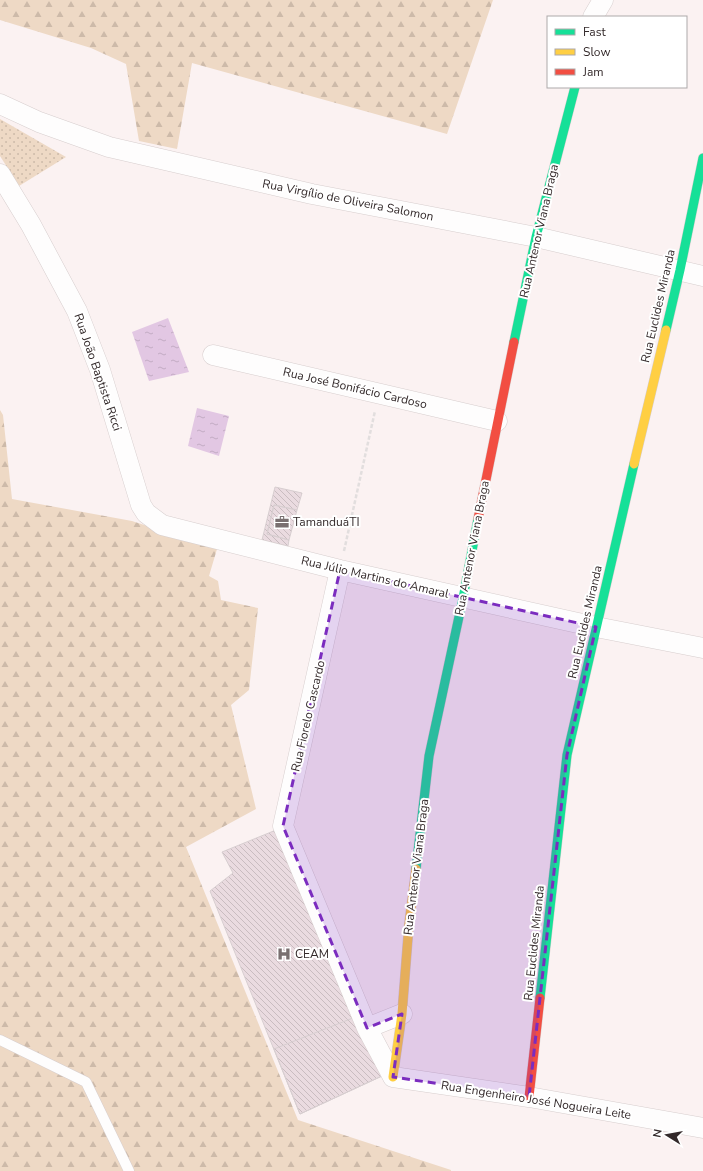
<svg xmlns="http://www.w3.org/2000/svg" width="703" height="1171" viewBox="0 0 703 1171" font-family="'Nunito Sans',sans-serif">
<defs>
<pattern id="grass-dots" width="8" height="8" patternUnits="userSpaceOnUse"><rect width="8" height="8" fill="#eed9c5"/><path d="M2 2h.1M6 6h.1" fill="none" stroke="#cdbaa9" stroke-width="1.8" stroke-linecap="round"/></pattern>
<pattern id="forest-firs" width="22" height="20" patternUnits="userSpaceOnUse"><rect width="22" height="20" fill="#eed9c5"/><path d="M5 1l3.5 6h-7zM16 11l3.5 6h-7z" fill="#cdbaa9"/></pattern>
<pattern id="water-ripples" width="26" height="14" patternUnits="userSpaceOnUse"><rect width="26" height="14" fill="#e2c7e3"/><path d="M2 4q2-2 4 0t4 0M15 11q2-2 4 0t4 0" fill="none" stroke="#c2abc3"/></pattern>
<pattern id="building-back-hatch" width="6" height="6" patternUnits="userSpaceOnUse"><rect width="6" height="6" fill="#eadbe0"/><path d="M-1 5l2 2M0 0l6 6M5-1l2 2" fill="none" stroke="#c9bcc0"/></pattern>
</defs>
<rect width="100%" height="100%" fill="#fbf2f2"/>
<path fill="url(#grass-dots)" d="M0,119L66,157L19,186L0,156Z"/>
<path fill="url(#forest-firs)" d="M0,0H493L447,134L192,63L177,149L139,141L126,64L91,48L0,20Z
M0,410L3,415L12,499L132,521L217,549L209,576L218,581L221,600L258,608L249,690L231,705L256,809L186,847L298,1120L451,1170V1171H0Z"/>
<path fill="url(#water-ripples)" d="M168,318L189,372L149,381L132,332Z
M197,408L229,416L219,456L188,446Z"/>
<path fill="url(#building-back-hatch)" stroke="#d7ced0" d="M275,487L302,493L297,510L274,505L267,534L289,540L288,546L262,540Z
M274,505L297,510L289,540L267,534Z
M281,828L382,1076L300,1114L210,891L233,873L222,852Z
M358,1016L382,1076L300,1114L274,1049Z"/>
<g fill="none" stroke-linecap="round" stroke-linejoin="round">
<defs>
<path id="lane" d="M0,1040L86,1082L129,1171"/>
<path id="street" d="M593,17L603,0
M0,104L39,122L109,147L312,194L536,237L703,276
M0,174L31,225L77,311L100,370L141,505L146,513L162,525L340,570L596,627L703,648
M213,355L497,421
M340,570L283,826L367,1028L393,1077L529,1097L703,1128
M367,1028L402,1014"/>
<path id="fast" d="M666,330L680,270L703,158
M514,342L536,237L575,87
M416,869L429,756L463,598L478,519
M540,998L567,755L634,464"/>
<path id="slow" d="M634,464L666,330
M393,1077L402,1014L409,924L416,869"/>
<path id="jam" d="M478,519L514,342
M529,1097L540,998"/>
</defs>
<use href="#lane" stroke="#d7cece" stroke-width="11"/>
<use href="#street" stroke="#d7cece" stroke-width="21"/>
<use href="#fast" stroke="#d7cece" stroke-width="10"/>
<use href="#slow" stroke="#d7cece" stroke-width="10"/>
<use href="#jam" stroke="#d7cece" stroke-width="10"/>
<path stroke="#e2dede" stroke-width="2.5" stroke-dasharray="4 2" stroke-linecap="butt" d="M344,551L375,411"/>
<use href="#lane" stroke="#fefdfd" stroke-width="10"/>
<use href="#street" stroke="#fefdfd" stroke-width="20"/>
<use href="#fast" stroke="#16e098" stroke-width="9"/>
<use href="#slow" stroke="#ffcf43" stroke-width="9"/>
<use href="#jam" stroke="#f24e42" stroke-width="9"/>
</g>
<path fill="#7b2cbf" fill-opacity="0.2" stroke="#7b2cbf" stroke-width="3" stroke-dasharray="8 5" stroke-linejoin="round" d="M340,570L596,627L567,755L529,1097L393,1077L402,1014L367,1028L283,826Z"/>
<defs>
<symbol id="office-bare" viewBox="-9 -9 18 18"><path d="M-6-3h4V-5.5h4V-3h4V5H-6ZM-1-4.5V-3h2v-1.5ZM-6 0V1H6V0Z" fill="#796f70" stroke="#fff" stroke-width="2.5" paint-order="stroke"/></symbol>
<symbol id="hospital-bare" viewBox="-9 -9 18 18"><path d="M-5-5h3v3.5h4V-5h3V5h-3V1.5h-4V5h-3Z" fill="#796f70" stroke="#fff" stroke-width="2.5" paint-order="stroke"/></symbol>
</defs>
<g fill-rule="evenodd">
<use href="#office-bare" x="272" y="512" width="20" height="20"/>
<use href="#hospital-bare" x="274" y="944" width="20" height="20"/>
</g>
<g text-anchor="middle" dominant-baseline="central" stroke-width="4" stroke-linejoin="round" paint-order="stroke">
<g font-size="12" fill="#33292a" stroke="#fff">
<text transform="translate(348 200) rotate(11)">Rua Virgílio de Oliveira Salomon</text>
<text transform="translate(539 231) rotate(-77)">Rua Antenor Viana Braga</text>
<text transform="translate(658 306) rotate(-77)">Rua Euclides Miranda</text>
<text transform="translate(98 372) rotate(71)">Rua João Baptista Ricci</text>
<text transform="translate(355 388) rotate(13)">Rua José Bonifácio Cardoso</text>
<text transform="translate(472 548) rotate(-79)">Rua Antenor Viana Braga</text>
<text transform="translate(375 577) rotate(13)">Rua Júlio Martins do Amaral</text>
<text transform="translate(585 622) rotate(-77)">Rua Euclides Miranda</text>
<text transform="translate(308 716) rotate(-77)">Rua Fiorelo Cascardo</text>
<text transform="translate(416 867) rotate(-83)">Rua Antenor Viana Braga</text>
<text transform="translate(534 943) rotate(-84)">Rua Euclides Miranda</text>
<text transform="translate(536 1100) rotate(9)">Rua Engenheiro José Nogueira Leite</text>
</g>
<g font-size="12" fill="#33292a" stroke="#fff" text-anchor="start">
<text x="293" y="522">TamanduáTI</text>
<text x="295" y="954">CEAM</text>
</g>
</g>
<rect x="547" y="16" width="140" height="72" fill="#ffffff" stroke="#ada9aa"/>
<rect x="555" y="29" width="20" height="6" fill="#16e098" stroke="#ada9aa"/>
<text x="583" y="36" font-size="12" fill="#33292a">Fast</text>
<rect x="555" y="49" width="20" height="6" fill="#ffcf43" stroke="#ada9aa"/>
<text x="583" y="56" font-size="12" fill="#33292a">Slow</text>
<rect x="555" y="69" width="20" height="6" fill="#f24e42" stroke="#ada9aa"/>
<text x="583" y="76" font-size="12" fill="#33292a">Jam</text>
<g transform="translate(667 1135) rotate(281)" stroke="#ffffff" stroke-width="3" paint-order="stroke">
<path d="M0-3L7 15L0 10L-7 15Z" fill="#33292a"/>
<text y="-6" font-size="11" font-weight="bold" text-anchor="middle" fill="#33292a">N</text>
</g>
</svg>
